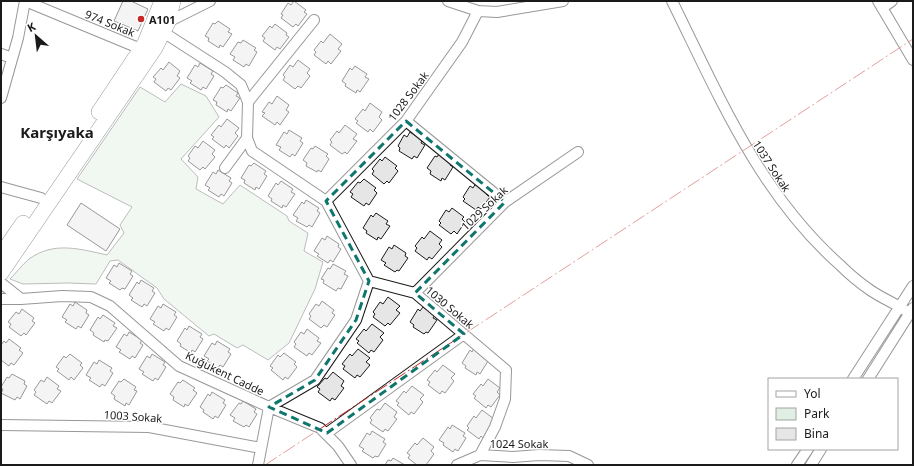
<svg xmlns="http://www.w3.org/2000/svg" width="914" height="466" viewBox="0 0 914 466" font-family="'Noto Sans',sans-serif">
<rect width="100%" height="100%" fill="#fff"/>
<path fill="#e0efe3" stroke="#6a6a6a" d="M181,84L206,96L219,117L181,159L198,177L196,189L223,204L240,185L287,216L289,221L308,233L304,251L323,262L315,289L289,343L268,360L243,345L237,348L214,334L209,336L164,299L157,288L118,260L110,261L96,284L68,283L23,284L10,279C16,273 22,265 29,259C54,241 80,249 107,255L124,233L120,225L132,207L77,179L140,87L165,102Z"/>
<path fill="#e6e6e6" stroke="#1a1a1a" d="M123,1H131L148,9L138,31L114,21Z
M294,1L306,10L304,12L307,14L298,26L296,24L293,27L281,18L283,15L281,14L288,3L291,5Z
M218,21L230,29L228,32L232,34L223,47L220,45L219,48L208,41L209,38L205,36L213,23L215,24Z
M275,24L287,33L286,35L289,37L280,49L277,47L275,50L263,41L265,38L262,36L270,26L272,28Z
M330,34L342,44L338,49L341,51L331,64L328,61L326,64L314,55L316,52L314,50L321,41L323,43Z
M243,40L256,48L254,50L257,52L249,66L246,64L244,67L233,60L235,57L230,54L238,42L241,43Z
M298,60L310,69L307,73L310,76L301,88L298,86L295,89L283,80L285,77L283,75L290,65L293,67Z
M169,62L180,71L177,76L180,78L171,90L168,88L166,91L154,82L156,79L153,77L161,68L163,70Z
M200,63L213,71L211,74L214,76L206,89L203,87L201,90L190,83L192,81L187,78L195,65L198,67Z
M355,66L367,74L365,77L369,79L360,92L357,90L356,93L345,86L346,84L342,81L350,68L352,70Z
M226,85L238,93L236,96L240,98L231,111L228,109L227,112L216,105L217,102L213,100L221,87L223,88Z
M277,96L289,105L286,110L289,112L280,125L277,122L275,125L262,116L265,113L262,112L269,102L272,104Z
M370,103L382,112L379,117L382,120L373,132L370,129L368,132L356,123L358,121L355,119L363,109L365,111Z
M227,119L239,128L235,133L238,136L229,148L226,145L224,148L212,139L214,137L211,135L219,125L221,127Z
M345,125L357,134L353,139L357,141L347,154L345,152L342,154L330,145L332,142L330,140L337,131L339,133Z
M289,130L302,138L300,141L303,143L295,156L292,154L290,157L279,150L281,147L276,145L284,132L287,134Z
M410,132L422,140L421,143L425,145L417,158L414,156L412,159L399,151L400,148L398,146L404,135L407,137Z
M203,141L215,150L212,154L215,157L205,169L203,167L200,170L188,161L190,158L188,156L195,146L198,148Z
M315,146L328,154L326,156L329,159L321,172L318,170L317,172L306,166L307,163L303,160L311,148L313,149Z
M439,154L452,162L450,165L453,167L445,180L442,178L441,181L430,174L431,171L427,168L435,156L437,157Z
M385,157L397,166L395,168L398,171L389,183L387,181L384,184L372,174L374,171L372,169L380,159L382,161Z
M254,163L266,171L264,174L267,176L259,189L256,187L255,190L244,183L245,180L241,178L249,165L251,166Z
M218,170L231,178L229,181L232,183L224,196L221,194L219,197L208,190L210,188L205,185L213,172L216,174Z
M364,179L376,188L374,190L377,193L369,205L366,203L364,206L351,197L353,194L350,192L358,182L360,183Z
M281,181L293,189L291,192L295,194L286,207L283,205L282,208L271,201L272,199L268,196L276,183L278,185Z
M476,183L488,192L486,194L490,197L481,209L478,207L476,210L463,201L465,199L463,197L470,186L473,188Z
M306,200L319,208L317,211L320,213L312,227L309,225L307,227L296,221L298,218L293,215L302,202L304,204Z
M81,203L120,229L106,251L67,225Z
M452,208L464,217L462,219L465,222L457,234L454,231L451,234L439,225L441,223L439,221L446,210L449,212Z
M376,213L388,221L386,224L390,226L381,239L378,237L377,240L366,233L367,231L363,228L371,215L373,217Z
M430,231L442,240L439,244L442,247L432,259L429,257L427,260L415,251L417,248L415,246L422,237L424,239Z
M327,236L339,244L338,247L341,249L333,262L330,260L328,263L317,256L319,254L314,251L322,238L325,240Z
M394,245L406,253L405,256L408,258L399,271L397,270L395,272L384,265L386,263L381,260L389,247L392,249Z
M119,263L132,271L130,274L133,276L125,289L122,288L120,290L109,283L111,281L106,278L114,265L117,267Z
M333,264L346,271L344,274L348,276L341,289L338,288L336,291L323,283L324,280L321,279L328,268L330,269Z
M141,280L154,288L152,291L155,293L147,306L144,304L142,307L131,300L133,298L129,295L137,282L139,284Z
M388,297L400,306L396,310L400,313L390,325L388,323L385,326L373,317L375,314L373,312L380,302L383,304Z
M322,301L334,310L332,313L335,315L327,327L324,325L321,328L309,319L311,316L309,314L316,304L319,306Z
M75,302L87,310L86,313L89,315L81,328L78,326L76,329L65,322L67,320L62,317L70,304L73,306Z
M163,304L176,312L174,315L177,317L169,330L166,328L164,331L153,324L155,322L150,319L158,306L161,308Z
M423,307L435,315L433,318L437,320L428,333L426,332L424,334L413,327L414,325L410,322L418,309L420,311Z
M22,309L34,318L32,321L35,323L26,335L24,333L21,336L9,327L11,324L8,322L16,312L19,314Z
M103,315L115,323L113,326L117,328L108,341L105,340L104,342L93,335L94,333L90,330L98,317L100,319Z
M372,324L384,333L380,337L383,340L374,352L371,350L369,353L357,343L359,341L356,339L364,329L366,331Z
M189,326L202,334L200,337L203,339L195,352L192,350L191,353L180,346L181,344L177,341L185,328L187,330Z
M307,329L319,338L317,341L321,343L312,355L309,353L307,356L294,347L296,344L294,342L301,332L304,334Z
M129,332L142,340L140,343L143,345L135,358L132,356L130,359L119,352L121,350L116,347L124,334L127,336Z
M9,339L21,348L19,350L23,353L14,365L11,363L9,366L1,360V345L4,341L6,343Z
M217,341L230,349L228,352L231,354L223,367L220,365L218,368L207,361L209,359L204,356L212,343L215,345Z
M474,348L487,356L485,359L488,361L480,374L477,372L476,375L465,368L466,366L462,363L470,350L472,352Z
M358,349L370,358L366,362L370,365L360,377L357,375L355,378L343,369L345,366L342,364L350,354L352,356Z
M284,353L296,362L294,364L297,367L288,379L285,377L283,380L271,370L273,368L270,366L278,355L280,357Z
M70,354L82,363L80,365L83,368L74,380L71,377L69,380L57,371L59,369L56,367L64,356L66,358Z
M152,354L165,362L163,365L166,367L158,380L155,378L153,381L142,374L144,372L139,369L147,356L150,358Z
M99,360L112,368L110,371L113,373L105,386L102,384L100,387L89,380L91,378L86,375L94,362L97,364Z
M443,365L455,374L451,378L454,381L445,393L442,391L440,394L428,385L430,382L427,380L435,370L437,372Z
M333,372L344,381L341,386L344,388L335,400L332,398L330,401L318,392L320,389L317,387L325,378L327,379Z
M12,374L25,381L24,384L27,386L20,399L17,397L15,400L1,393L3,390L1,387L7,377L9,378Z
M47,377L59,386L57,389L61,391L52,403L49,401L47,404L34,395L36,392L34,390L41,380L44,382Z
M124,379L136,387L134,390L137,391L129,405L126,403L125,406L114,399L115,396L111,393L119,381L121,382Z
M488,379L500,388L497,392L500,395L491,407L488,405L486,408L474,398L476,396L473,394L481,384L483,386Z
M183,380L195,388L193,390L197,393L188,406L185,404L184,407L173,400L174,397L170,394L178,382L180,383Z
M412,386L424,395L420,399L423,402L414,414L411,412L409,415L397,405L399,403L396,401L404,391L406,393Z
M212,392L225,400L223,403L226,405L218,418L215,416L213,419L203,412L204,410L200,407L208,394L210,396Z
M243,401L256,409L254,412L257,414L249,427L246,425L244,427L233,421L235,418L230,415L239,403L241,404Z
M385,403L397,412L394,417L397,419L388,431L385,429L383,432L370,423L372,420L370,418L377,409L380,410Z
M482,410L494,419L490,424L494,427L484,439L481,436L479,439L467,430L469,428L467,426L474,416L476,418Z
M452,425L465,433L463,436L466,438L458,451L455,449L453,452L443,445L444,443L439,440L448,427L450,429Z
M372,431L385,439L383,442L386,444L378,457L375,456L373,458L362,451L364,449L359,446L367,433L370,435Z
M423,438L434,447L431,451L434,454L426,465H417L408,458L410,455L407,453L415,443L417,445Z
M393,458L405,465H385L388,460L391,461Z"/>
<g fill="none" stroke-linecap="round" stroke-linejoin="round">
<defs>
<path id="minor" d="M25,1L141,49
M448,1L478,11L497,12L563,1
M672,1C719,96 759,193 840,265C849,274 860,283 870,290C883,299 897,304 909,313
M878,1L913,60
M882,8L892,1
M168,22L210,1
M1,54L12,58
M1,98L18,38L25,1
M248,102L314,20
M406,121L505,202
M225,168L247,138
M1,187L41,198
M326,201L406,121L462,42L478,11
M369,281L415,293L506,370L505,399L495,427L480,455
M1,283L21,299L62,296L91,297L110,306L179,366L269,407L315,380L356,320L369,281L326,201L252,151L247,138L248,102L241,85L225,72L163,32
M415,293L505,202L578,152
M1,299H21
M853,379L913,286
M868,379L913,308
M1,425L149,427L261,448
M327,433L464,334
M258,465L269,407L320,428L338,446L351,465
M457,465L480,455L513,457L539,455L569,456L588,465
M797,465L808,449
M811,465L821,449"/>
<path id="highway" d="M99,112L145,43L162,1
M1,255L23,223
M1,273L155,48L168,22L173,1"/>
</defs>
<use href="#minor" stroke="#1a1a1a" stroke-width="12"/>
<use href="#highway" stroke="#1a1a1a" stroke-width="16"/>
<use href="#minor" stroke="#fff" stroke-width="10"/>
<use href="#highway" stroke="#fff" stroke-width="15"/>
<path stroke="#c62828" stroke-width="1" stroke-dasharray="14 3 2 3" stroke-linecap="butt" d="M265,465L913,39"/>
</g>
<path d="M0 0H914V466H0ZM406,121L505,202L415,293L464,334L327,433L269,407L315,380L356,320L369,281L326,201Z" fill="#fff" fill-opacity=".55" fill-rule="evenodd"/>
<path fill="none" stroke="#0f766e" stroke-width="3" stroke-dasharray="8 5" stroke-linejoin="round" d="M406,121L505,202L415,293L464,334L327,433L269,407L315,380L356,320L369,281L326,201Z"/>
<circle fill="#c62828" stroke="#fff" stroke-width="1.5" cx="141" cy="19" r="4"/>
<g text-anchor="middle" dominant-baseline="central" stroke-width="3" stroke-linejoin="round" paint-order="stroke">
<g font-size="11" font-weight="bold" fill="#1a1a1a" stroke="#fff" text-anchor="start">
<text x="149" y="19">A101</text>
</g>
<g font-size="11" fill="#1a1a1a" stroke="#fff">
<text transform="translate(110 23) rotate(22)">974 Sokak</text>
<text transform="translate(408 96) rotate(-53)">1028 Sokak</text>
<text transform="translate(772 166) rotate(57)">1037 Sokak</text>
<text transform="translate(484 208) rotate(-43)">1029 Sokak</text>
<text transform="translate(450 307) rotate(40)">1030 Sokak</text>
<text transform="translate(225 373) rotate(26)">Kuğukent Cadde</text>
<text transform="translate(133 416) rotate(4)">1003 Sokak</text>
<text x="519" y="443">1024 Sokak</text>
</g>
<g font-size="15" font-weight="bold" fill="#1a1a1a" stroke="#fff">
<text x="57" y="132">Karşıyaka</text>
</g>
</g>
<rect width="914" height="466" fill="none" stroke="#1a1a1a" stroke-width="4"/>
<rect x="768" y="378" width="130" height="72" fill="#ffffff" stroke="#a3a3a3"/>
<rect x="776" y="391" width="20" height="6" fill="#ffffff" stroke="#a3a3a3"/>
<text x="804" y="398" font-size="12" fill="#1a1a1a">Yol</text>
<rect x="776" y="408" width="20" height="12" fill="#e0efe3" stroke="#a3a3a3"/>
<text x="804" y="418" font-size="12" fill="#1a1a1a">Park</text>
<rect x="776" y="428" width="20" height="12" fill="#e6e6e6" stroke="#a3a3a3"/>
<text x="804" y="438" font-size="12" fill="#1a1a1a">Bina</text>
<g transform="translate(36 36) rotate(332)" stroke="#ffffff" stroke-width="3" paint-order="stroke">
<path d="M0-3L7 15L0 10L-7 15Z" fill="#1a1a1a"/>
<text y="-6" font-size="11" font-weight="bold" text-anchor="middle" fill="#1a1a1a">K</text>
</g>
</svg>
